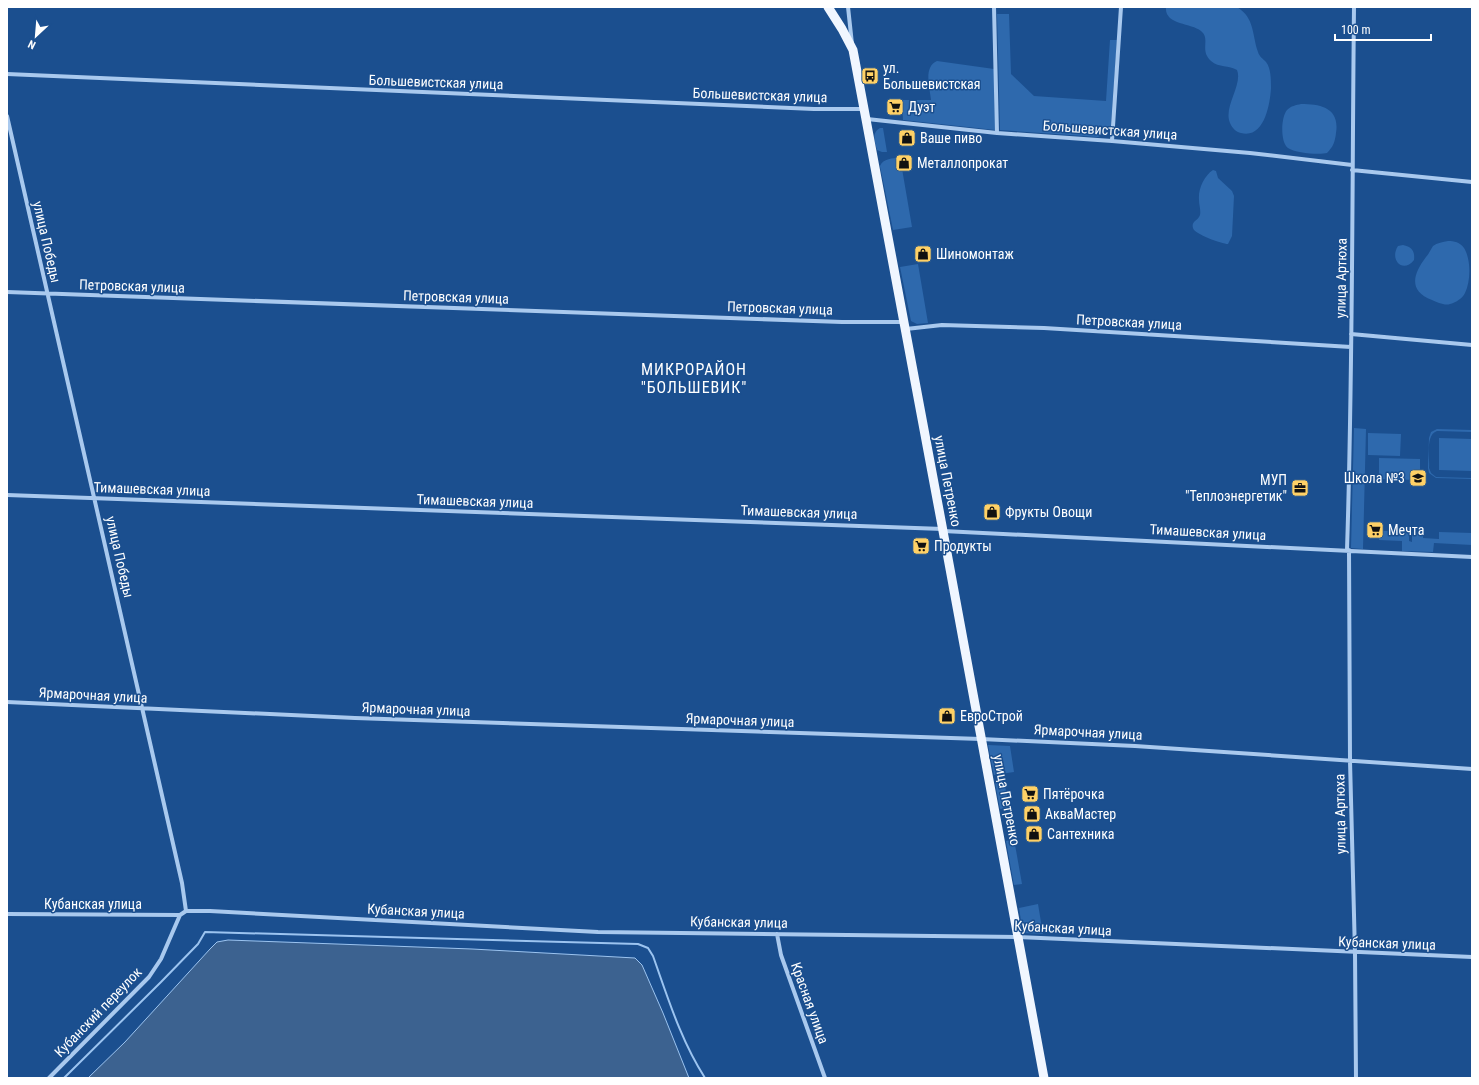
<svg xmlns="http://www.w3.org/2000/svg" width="1479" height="1085" viewBox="0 0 1479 1085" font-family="'Roboto Condensed',sans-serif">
<rect width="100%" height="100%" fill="#1b4f8f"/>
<path fill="#2e69ad" d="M1166,7H1237C1255,18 1252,35 1258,52C1259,56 1263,59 1266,62C1271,68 1271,80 1271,88C1270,105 1264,139 1241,133C1236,132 1232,128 1230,123C1223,107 1243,85 1237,70C1229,65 1219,68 1211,61C1199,50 1211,39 1201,31C1191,23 1164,25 1166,7Z
M997,14H1009L1011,74L1034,96L1106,101L1110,40H1117L1111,125L1108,132L1098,137L1000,130Z
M937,61L994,69L995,130L903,120L902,100H931C930,88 923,67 937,61Z
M1301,104C1321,104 1340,108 1336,133C1335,142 1333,147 1327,153C1319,155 1295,153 1288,148C1280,142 1281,117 1287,110C1291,106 1296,105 1301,104Z
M880,128H883L887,152H882L877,150C875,142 871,133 880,128Z
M900,157L912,227L893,230L880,166C883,158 893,159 900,157Z
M1213,170L1216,171L1218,178L1232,191L1234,196L1232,236L1228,244C1222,244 1194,234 1193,228C1191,221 1198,221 1200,215C1201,210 1199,205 1199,200C1198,189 1204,176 1213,170Z
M1448,241C1454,241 1460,242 1464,248C1471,259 1471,281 1465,293C1463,298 1455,303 1450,304C1445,306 1437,302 1432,300C1408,291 1413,274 1426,257C1429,254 1431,249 1433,246C1437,243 1443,242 1448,241Z
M1403,245C1412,247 1415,251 1414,260C1403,274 1389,260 1398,246Z
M918,264L928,323L917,324L911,321L900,267Z
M1354,428L1366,429L1363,549L1351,548Z
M1437,429L1472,430V432L1437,431C1425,435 1430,458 1429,468L1431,473L1436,477L1472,478V479L1436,478L1429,473L1428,468L1429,438L1431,432Z
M1368,433L1401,434L1400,456L1368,455Z
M1439,438L1472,439V471L1439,470Z
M1379,458L1420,459V480L1379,479Z
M1379,531H1409V541L1412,542V532H1423V538L1439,539V532L1472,533V545L1434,543L1433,552L1402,551V541L1379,540Z
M988,745L1010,746L1014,772L994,775Z
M1004,780L1009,808L1000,809L995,782Z
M1014,839L1022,884L1014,885L1006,841Z
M1038,904L1043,934L1023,933L1019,908Z"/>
<path fill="#3c6290" stroke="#9cc4f0" d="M228,940L472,949L635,958L642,965L663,1013L689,1078H88L125,1042L210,949L217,942Z"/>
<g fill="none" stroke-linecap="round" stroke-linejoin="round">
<path stroke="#9cc4f0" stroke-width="2" d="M64,1078L161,982L198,944L205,932L638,944L648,948L653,956C668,998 681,1041 705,1078"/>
<path stroke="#a9c9ee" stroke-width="4" d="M848,7L852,44
M994,7L997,133
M7,74L814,109H863
M7,116C65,372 126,627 182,883L186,911
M867,119L997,133L1112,141L1250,153L1352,165
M1112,141L1121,7
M1352,170L1472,182
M7,292L842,322H904
M906,329L942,325L1044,328L1351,347
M1351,334L1472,345
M7,495L943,529
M943,531L1472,557
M1347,550C1353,369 1352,188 1354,7
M1349,550L1350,761L1355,953L1356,1078
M7,702L355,718L981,739L1135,746L1472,769
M7,914L180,915L186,911H210L598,932L1018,937L1472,957
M777,934L781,955L825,1078
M49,1078L149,977L161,959L180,915"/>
<path stroke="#f0f6ff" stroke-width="9" d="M828,7L842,29L853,50L943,531L1044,1078"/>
</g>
<defs>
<symbol id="bus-square" viewBox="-11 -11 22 22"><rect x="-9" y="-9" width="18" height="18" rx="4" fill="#ffd166" stroke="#1b4f8f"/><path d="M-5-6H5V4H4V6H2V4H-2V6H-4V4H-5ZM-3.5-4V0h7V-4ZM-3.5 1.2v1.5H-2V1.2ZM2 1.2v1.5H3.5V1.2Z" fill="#111"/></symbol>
<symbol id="supermarket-square" viewBox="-11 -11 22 22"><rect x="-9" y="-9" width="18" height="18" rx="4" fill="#ffd166" stroke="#1b4f8f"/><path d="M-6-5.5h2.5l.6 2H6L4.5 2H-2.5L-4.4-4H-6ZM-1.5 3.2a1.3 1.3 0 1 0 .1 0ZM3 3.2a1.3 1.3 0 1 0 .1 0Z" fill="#111"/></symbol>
<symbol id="shop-square" viewBox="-11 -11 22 22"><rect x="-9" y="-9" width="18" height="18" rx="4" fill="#ffd166" stroke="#1b4f8f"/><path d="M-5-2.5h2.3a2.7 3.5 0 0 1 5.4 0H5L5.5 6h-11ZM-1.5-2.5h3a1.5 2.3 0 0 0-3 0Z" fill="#111"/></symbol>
<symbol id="school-square" viewBox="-11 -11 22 22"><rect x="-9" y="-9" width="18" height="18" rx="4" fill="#ffd166" stroke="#1b4f8f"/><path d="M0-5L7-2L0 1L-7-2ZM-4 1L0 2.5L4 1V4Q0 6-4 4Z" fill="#111"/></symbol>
<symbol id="office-square" viewBox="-11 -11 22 22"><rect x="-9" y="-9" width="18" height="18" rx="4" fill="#ffd166" stroke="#1b4f8f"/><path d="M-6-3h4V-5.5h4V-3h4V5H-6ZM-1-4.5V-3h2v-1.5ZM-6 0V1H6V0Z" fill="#111"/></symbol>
</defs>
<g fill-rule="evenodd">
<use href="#bus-square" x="860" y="66" width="20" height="20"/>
<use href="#supermarket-square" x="885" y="97" width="20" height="20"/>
<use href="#shop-square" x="897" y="128" width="20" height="20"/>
<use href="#shop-square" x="894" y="153" width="20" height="20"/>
<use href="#shop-square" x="913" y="244" width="20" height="20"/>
<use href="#school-square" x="1408" y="468" width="20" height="20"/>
<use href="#office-square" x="1290" y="478" width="20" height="20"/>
<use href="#shop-square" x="982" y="502" width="20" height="20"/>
<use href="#supermarket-square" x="1365" y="520" width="20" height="20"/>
<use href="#supermarket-square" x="911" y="536" width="20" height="20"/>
<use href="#shop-square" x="937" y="706" width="20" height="20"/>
<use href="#supermarket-square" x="1020" y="784" width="20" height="20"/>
<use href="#shop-square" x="1022" y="804" width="20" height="20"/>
<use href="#shop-square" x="1024" y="824" width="20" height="20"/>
</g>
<g text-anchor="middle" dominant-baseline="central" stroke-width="3" stroke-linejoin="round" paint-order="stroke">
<g font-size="14" fill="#fff" stroke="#1b4f8f" text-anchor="start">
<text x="883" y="68">ул.<tspan x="883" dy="16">Большевистская</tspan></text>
<text x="908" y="107">Дуэт</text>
<text x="920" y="138">Ваше пиво</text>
<text x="917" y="163">Металлопрокат</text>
<text x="936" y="254">Шиномонтаж</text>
<text x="1405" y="478" text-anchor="end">Школа №3</text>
<text x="1287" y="480" text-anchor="end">МУП<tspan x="1287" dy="16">"Теплоэнергетик"</tspan></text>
<text x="1005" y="512">Фрукты Овощи</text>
<text x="1388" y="530">Мечта</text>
<text x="934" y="546">Продукты</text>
<text x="960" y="716">ЕвроСтрой</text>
<text x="1043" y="794">Пятёрочка</text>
<text x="1045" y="814">АкваМастер</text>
<text x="1047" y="834">Сантехника</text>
</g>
<g font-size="14" fill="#fff" stroke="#1b4f8f">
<text transform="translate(436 82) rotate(2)">Большевистская улица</text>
<text transform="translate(760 95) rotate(2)">Большевистская улица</text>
<text transform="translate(1110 130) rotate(4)">Большевистская улица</text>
<text transform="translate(47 242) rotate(77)">улица Победы</text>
<text transform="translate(1341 278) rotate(-89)">улица Артюха</text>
<text transform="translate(132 286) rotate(2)">Петровская улица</text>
<text transform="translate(456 297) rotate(2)">Петровская улица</text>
<text transform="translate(780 308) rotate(2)">Петровская улица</text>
<text transform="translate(1129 322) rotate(3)">Петровская улица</text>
<text transform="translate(948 481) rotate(79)">улица Петренко</text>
<text transform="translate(152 489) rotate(2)">Тимашевская улица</text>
<text transform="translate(475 501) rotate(2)">Тимашевская улица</text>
<text transform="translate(799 512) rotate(2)">Тимашевская улица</text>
<text transform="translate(1208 532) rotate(3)">Тимашевская улица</text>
<text transform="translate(120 557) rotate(77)">улица Победы</text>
<text transform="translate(93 695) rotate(3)">Ярмарочная улица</text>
<text transform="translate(416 709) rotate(2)">Ярмарочная улица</text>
<text transform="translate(740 720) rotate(2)">Ярмарочная улица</text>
<text transform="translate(1088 732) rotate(3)">Ярмарочная улица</text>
<text transform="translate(1007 800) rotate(79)">улица Петренко</text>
<text transform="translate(1340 814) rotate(-91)">улица Артюха</text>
<text x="93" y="904">Кубанская улица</text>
<text transform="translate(416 911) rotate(3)">Кубанская улица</text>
<text transform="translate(739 922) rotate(1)">Кубанская улица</text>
<text transform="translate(1063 928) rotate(3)">Кубанская улица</text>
<text transform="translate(1387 943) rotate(2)">Кубанская улица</text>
<text transform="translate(810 1003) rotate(70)">Красная улица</text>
<text transform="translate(98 1012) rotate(-46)">Кубанский переулок</text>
</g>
<g font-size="16" letter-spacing="1" fill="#fff" stroke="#1b4f8f">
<text x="694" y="369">МИКРОРАЙОН<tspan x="694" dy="18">"БОЛЬШЕВИК"</tspan></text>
</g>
</g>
<rect width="1479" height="1085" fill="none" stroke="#ffffff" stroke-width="16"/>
<g transform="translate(36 36) rotate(206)" stroke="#1b4f8f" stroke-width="3" paint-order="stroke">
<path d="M0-3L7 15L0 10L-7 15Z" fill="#ffffff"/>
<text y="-6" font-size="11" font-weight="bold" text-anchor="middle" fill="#ffffff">N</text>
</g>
<path d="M1335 34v6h96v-6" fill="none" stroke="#ffffff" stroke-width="2"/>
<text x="1341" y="34" font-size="12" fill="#ffffff" stroke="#1b4f8f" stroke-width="3" paint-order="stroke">100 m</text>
</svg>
